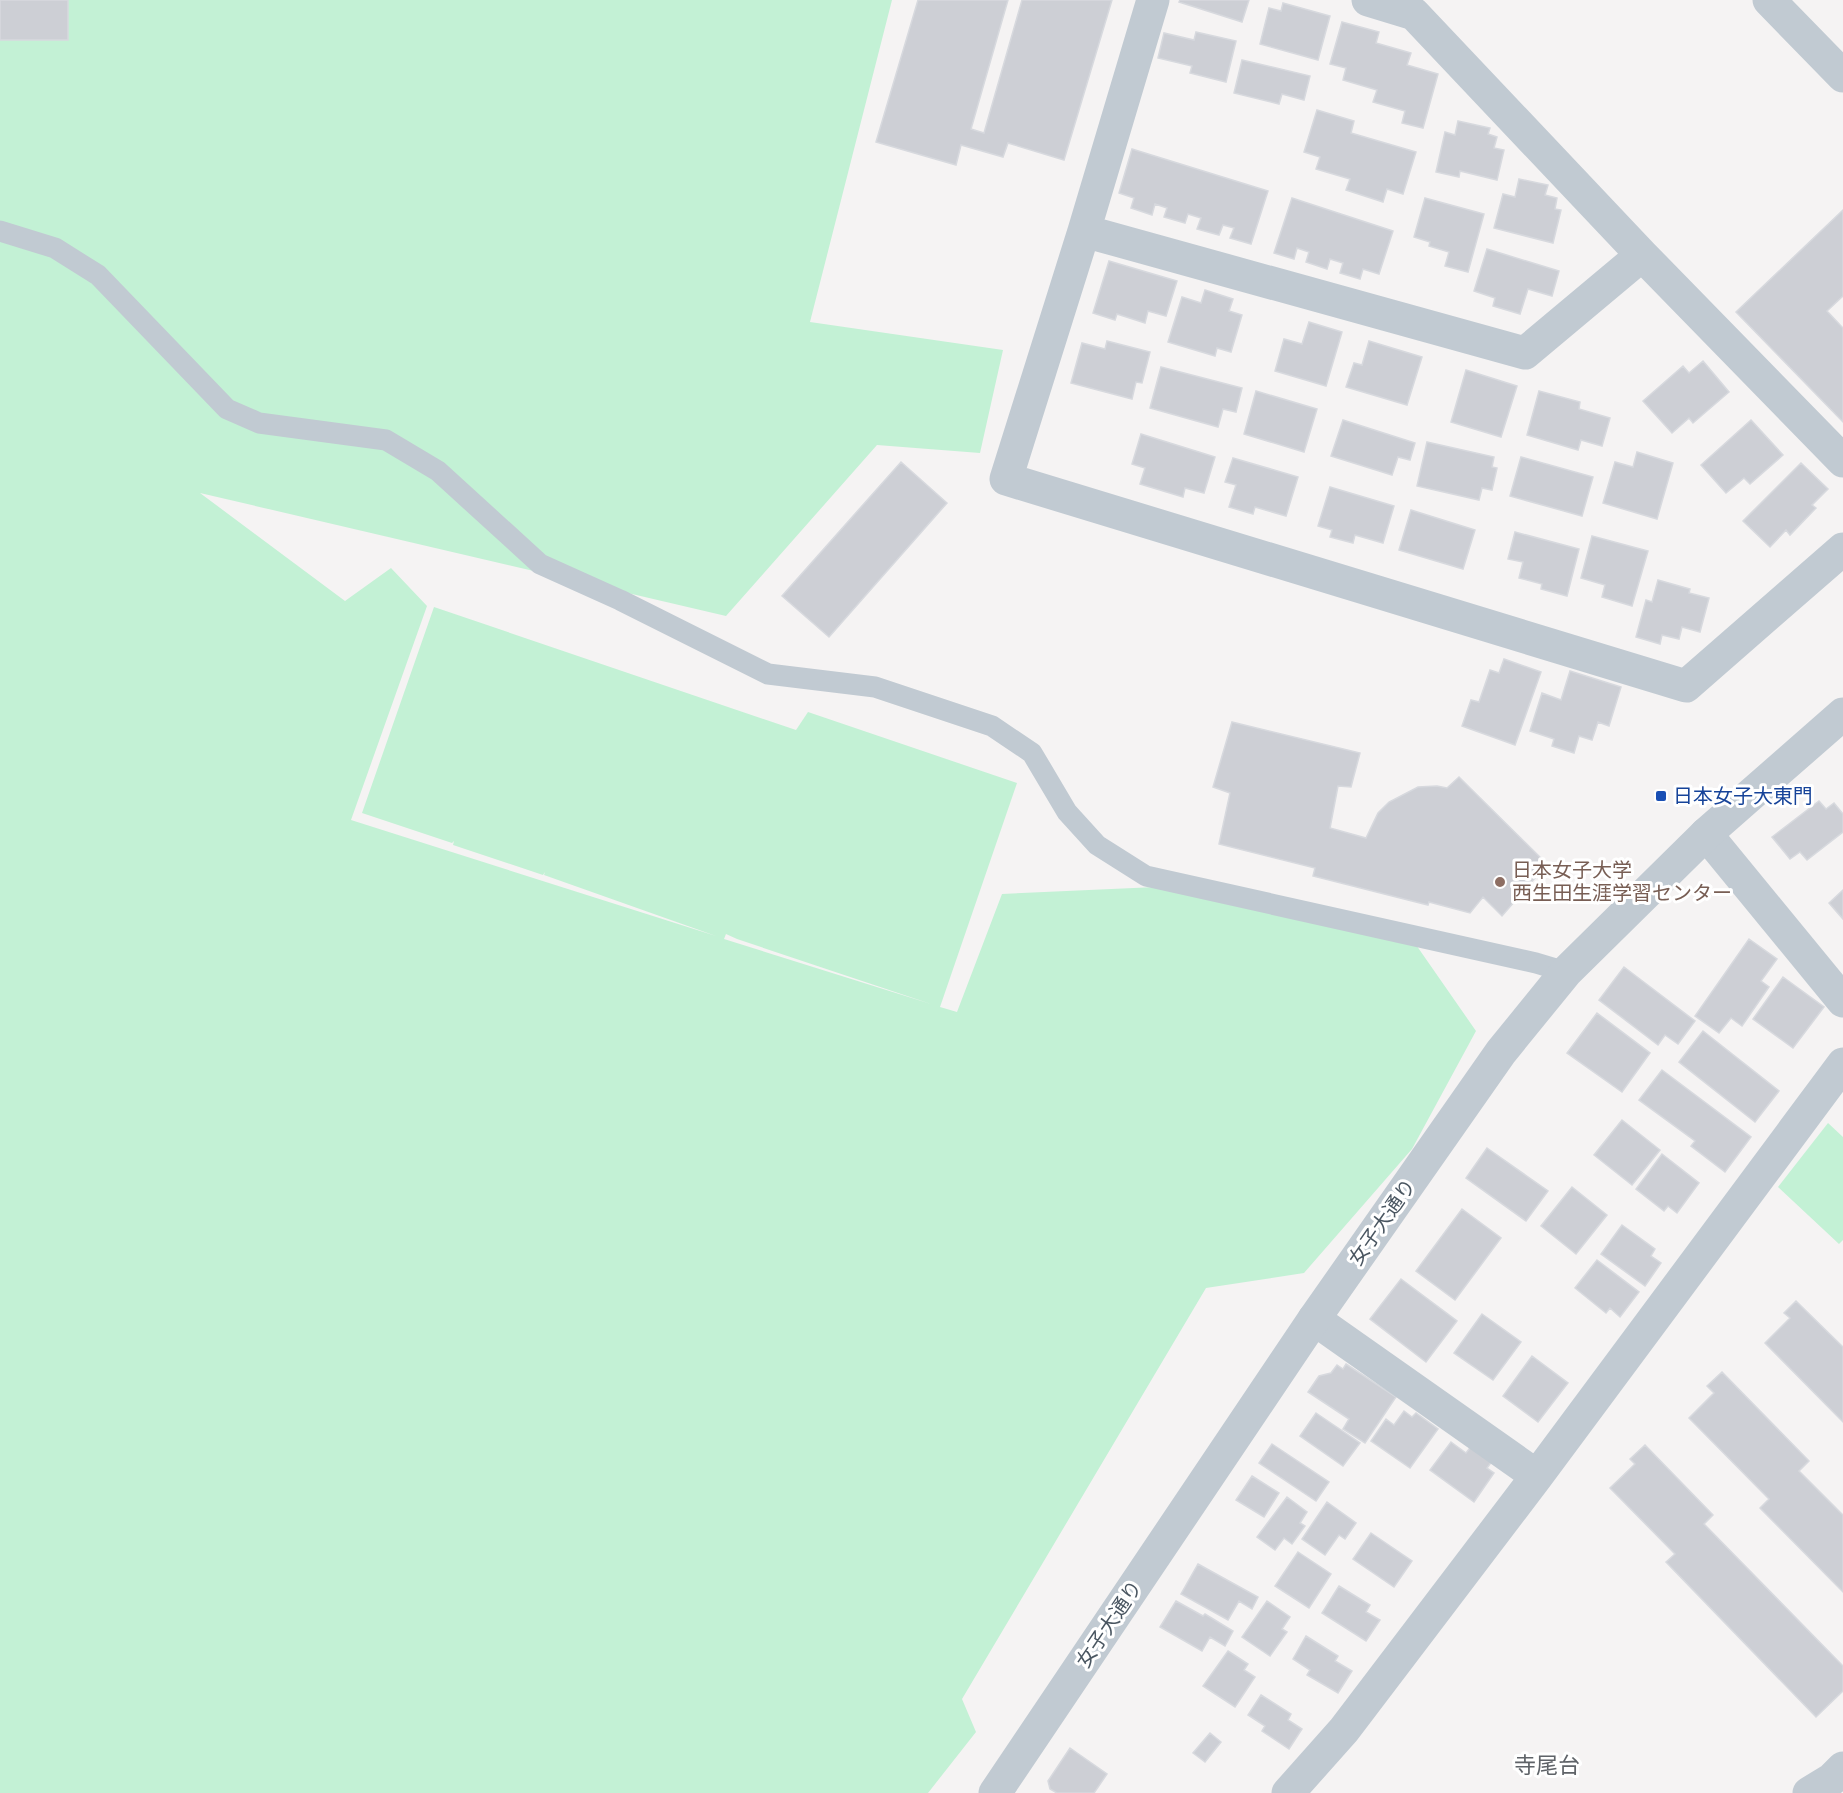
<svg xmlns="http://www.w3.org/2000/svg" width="1843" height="1793" viewBox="0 0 1843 1793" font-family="Raleway,'Noto Sans JP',sans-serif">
<rect width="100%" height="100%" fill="#f5f3f3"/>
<path fill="#c3f1d5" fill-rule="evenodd" d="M68,0H892L810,322L1003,350L980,453L877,445L726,616L200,493L345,601L391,568L427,606L351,820L716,936L544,875L545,872L543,875L453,845L454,841L452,843L362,813L434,607L796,730L808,712L1017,783L940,1007L957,1012L1002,894L1201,885L1412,939L1476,1031L1412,1149L1304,1273L1206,1288L962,1699L976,1732L928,1793H0V40ZM726,934L737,939L931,1004L724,939Z
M1828,1123L1843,1137V1240L1839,1244L1778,1187Z"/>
<path fill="#cdcfd5" stroke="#d7d9de" stroke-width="1.5" d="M0,0H68V40H0Z
M918,0H1008L971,129L984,133L1022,0H1112L1064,160L1008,143L1003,157L961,145L956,165L876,142Z
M1180,0H1249L1242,22L1179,2Z
M1283,3L1330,16L1318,60L1260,44L1269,8L1281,11Z
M1342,22L1379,32L1376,43L1411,53L1407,65L1438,74L1423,128L1402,123L1405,111L1373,102L1377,90L1343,80L1346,68L1330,64Z
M1196,32L1236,41L1226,82L1190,73L1192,66L1158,58L1164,33L1194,40Z
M1242,60L1310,76L1304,100L1282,94L1279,104L1234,93Z
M1317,110L1354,121L1351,133L1416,152L1403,194L1387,189L1383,202L1346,190L1350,179L1316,169L1320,157L1304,152Z
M1458,121L1490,128L1488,134L1497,137L1494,148L1504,150L1497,180L1460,171L1459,177L1436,172L1445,132L1455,135Z
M1132,149L1268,191L1251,244L1230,238L1234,228L1223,225L1219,235L1197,229L1201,218L1188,214L1185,223L1164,217L1167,208L1155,204L1152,215L1131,208L1134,198L1119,193Z
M1519,179L1548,185L1545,195L1557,198L1555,209L1561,210L1553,243L1494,228L1503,194L1515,197Z
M1292,198L1393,231L1379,274L1363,269L1360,279L1340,273L1343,263L1330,259L1327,269L1306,262L1309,252L1297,248L1294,259L1274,253Z
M1425,198L1484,214L1468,272L1445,266L1449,252L1429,246L1430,242L1414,237Z
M1843,210V296L1827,311L1843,328V422L1736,312Z
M1487,249L1559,271L1552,296L1528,289L1520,314L1493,306L1495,298L1474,291Z
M1109,261L1177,281L1166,316L1148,311L1145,323L1117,314L1115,320L1093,313Z
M1205,290L1233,299L1229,311L1242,315L1231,352L1217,348L1215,356L1168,342L1182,297L1201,303Z
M1309,322L1342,332L1326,386L1275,371L1284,339L1302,344Z
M1107,341L1150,352L1142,383L1136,382L1132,399L1071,383L1082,343L1105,349Z
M1369,341L1422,357L1407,405L1346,387L1354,363L1362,365Z
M1703,361L1729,392L1693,423L1689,418L1672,433L1643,401L1683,366L1689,373Z
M1161,367L1242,388L1236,412L1223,409L1218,427L1150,408Z
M1466,370L1517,386L1501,437L1451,422Z
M1256,391L1317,409L1304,452L1244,434Z
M1539,391L1580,402L1579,409L1610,418L1602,446L1581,440L1578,450L1527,435Z
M1343,420L1415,443L1410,460L1398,457L1392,475L1331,456Z
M1751,420L1783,455L1750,484L1744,478L1726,493L1701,465Z
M1141,434L1215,457L1204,493L1185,488L1183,497L1140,484L1145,468L1132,464Z
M1427,442L1494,457L1492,467L1497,468L1492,490L1482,488L1479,500L1417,486Z
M1637,452L1673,463L1657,519L1603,503L1615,462L1633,467Z
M1521,457L1593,477L1582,516L1510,496Z
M1233,458L1298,477L1286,516L1255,507L1253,514L1229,507L1236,485L1225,482Z
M901,462L947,503L829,637L782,596Z
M1801,463L1828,489L1812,505L1816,508L1790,535L1786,530L1770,547L1743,521Z
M1330,487L1394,506L1383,543L1355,535L1353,543L1330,537L1332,530L1318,526Z
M1411,510L1475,530L1463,569L1399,550Z
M1515,532L1579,549L1567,596L1541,589L1542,584L1519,578L1523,562L1508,559Z
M1592,536L1648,551L1632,606L1602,597L1605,585L1581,578Z
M1658,580L1690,589L1689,593L1709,598L1700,632L1682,627L1679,639L1662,635L1660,644L1636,637L1646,600L1652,602Z
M1504,659L1541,672L1515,745L1462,726L1471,700L1479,702L1490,670L1499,673Z
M1570,671L1621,687L1609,726L1598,722L1592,740L1579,736L1574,753L1552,746L1554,739L1530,731L1542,693L1561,700Z
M1232,722L1360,753L1351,787L1338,786L1330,828L1366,838L1378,813L1389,802L1418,787L1437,786L1447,788L1459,777L1547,864L1502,916L1483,897L1470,913L1429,902L1428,905L1313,876L1315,868L1219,844L1230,793L1213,787Z
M1819,801L1826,809L1834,803L1843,814V832L1807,860L1800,852L1790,859L1772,837Z
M1843,890V919L1829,903Z
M1749,939L1777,959L1761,981L1769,987L1742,1026L1731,1018L1719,1033L1695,1016Z
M1624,967L1695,1021L1678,1044L1665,1035L1658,1045L1599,1000Z
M1783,977L1824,1007L1793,1048L1753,1019Z
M1597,1013L1650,1053L1622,1092L1567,1053Z
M1703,1031L1779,1091L1755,1122L1679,1062Z
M1662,1070L1751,1137L1725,1172L1691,1146L1695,1141L1639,1100Z
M1622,1120L1660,1150L1632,1185L1594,1155Z
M1487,1148L1548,1191L1526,1221L1466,1178Z
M1662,1154L1699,1183L1677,1213L1668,1206L1664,1211L1636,1189Z
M1572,1187L1607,1215L1576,1254L1541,1226Z
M1462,1209L1501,1238L1455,1300L1416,1271Z
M1622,1225L1655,1249L1651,1256L1661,1263L1645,1286L1601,1254Z
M1597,1260L1639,1292L1620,1317L1610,1308L1606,1313L1575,1288Z
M1401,1279L1457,1321L1426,1362L1370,1319Z
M1796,1301L1843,1347V1422L1765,1343L1790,1318L1784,1313Z
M1482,1314L1521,1342L1493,1380L1454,1353Z
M1532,1356L1568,1383L1538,1422L1503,1396Z
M1346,1364L1396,1397L1365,1443L1343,1429L1349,1419L1308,1392L1319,1376L1331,1373L1337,1365L1343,1369Z
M1722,1372L1809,1461L1799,1471L1843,1515V1592L1760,1508L1769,1499L1689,1418L1714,1393L1707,1386Z
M1404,1411L1412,1417L1416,1413L1438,1429L1410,1468L1371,1441L1386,1419L1394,1425Z
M1316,1413L1360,1443L1343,1466L1300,1436Z
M1451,1442L1466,1453L1472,1445L1493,1460L1487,1468L1494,1473L1474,1502L1430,1470Z
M1272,1444L1329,1482L1316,1501L1259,1463Z
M1645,1445L1713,1515L1704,1524L1843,1666V1691L1816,1717L1666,1562L1675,1554L1610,1488L1635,1464L1630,1459Z
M1252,1476L1279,1493L1264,1517L1236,1500Z
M1287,1497L1307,1512L1300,1523L1305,1526L1292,1544L1284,1538L1275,1550L1257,1537Z
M1327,1502L1356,1523L1345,1539L1339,1535L1325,1555L1302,1539Z
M1371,1533L1412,1561L1394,1587L1353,1559Z
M1298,1552L1331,1574L1309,1608L1275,1586Z
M1198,1564L1258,1597L1252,1609L1239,1601L1228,1620L1181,1594Z
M1339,1586L1370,1605L1366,1612L1380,1620L1366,1641L1322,1613Z
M1176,1601L1203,1616L1205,1614L1233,1631L1225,1646L1210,1637L1202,1651L1160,1627Z
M1267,1601L1290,1617L1282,1629L1287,1632L1270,1656L1242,1637Z
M1306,1636L1338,1656L1335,1661L1352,1671L1338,1693L1307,1675L1310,1670L1293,1659Z
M1228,1651L1248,1664L1244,1670L1255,1677L1235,1707L1203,1686Z
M1261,1695L1291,1714L1288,1720L1302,1729L1289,1749L1262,1731L1265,1726L1248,1715Z
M1210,1733L1221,1742L1205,1762L1193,1753Z
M1070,1748L1107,1774L1094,1793H1057L1050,1789L1048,1781Z"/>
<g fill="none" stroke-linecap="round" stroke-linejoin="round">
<path stroke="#c1cad2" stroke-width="21" d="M0,231L55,248L98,275L227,409L259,423L386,440L438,471L540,564L620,600L768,674L875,687L992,726L1032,753L1067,812L1097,845L1146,876L1536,963L1566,972"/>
<path stroke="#c1cad2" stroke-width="33" d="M1153,0L1084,231L1006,479L1686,686L1843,549
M1368,0L1414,14L1642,255L1843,461
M1769,0L1843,76
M1084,231L1525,353L1642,255
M1706,834L1843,1001
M1314,1319L1537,1476
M1288,1793L1344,1730L1537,1476L1843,1064"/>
<path stroke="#c1cad2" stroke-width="33" d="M995,1793L1314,1319L1501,1052L1566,972L1706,834L1843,714
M1809,1793L1832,1779L1843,1768"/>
</g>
<rect fill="#1a4fb4" stroke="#fff" stroke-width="2" x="1655" y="790" width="12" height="12" rx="3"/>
<circle fill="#8d6e63" stroke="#fff" stroke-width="2" cx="1500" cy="882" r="6"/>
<g text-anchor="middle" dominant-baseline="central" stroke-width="6" stroke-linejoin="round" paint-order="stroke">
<g font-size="20" fill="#164399" stroke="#fff" text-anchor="start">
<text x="1673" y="796">日本女子大東門</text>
</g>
<g font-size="20" fill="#785e54" stroke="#fff" text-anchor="start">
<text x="1512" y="870">日本女子大学<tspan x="1512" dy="23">西生田生涯学習センター</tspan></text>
</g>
<g font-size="20" fill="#4a5661" stroke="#fff">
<text transform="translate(1382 1222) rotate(-55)">女子大通り</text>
<text transform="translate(1109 1624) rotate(-56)">女子大通り</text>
</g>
<g font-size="22" fill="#5f6368" stroke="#fff">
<text x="1547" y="1765">寺尾台</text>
</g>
</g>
</svg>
